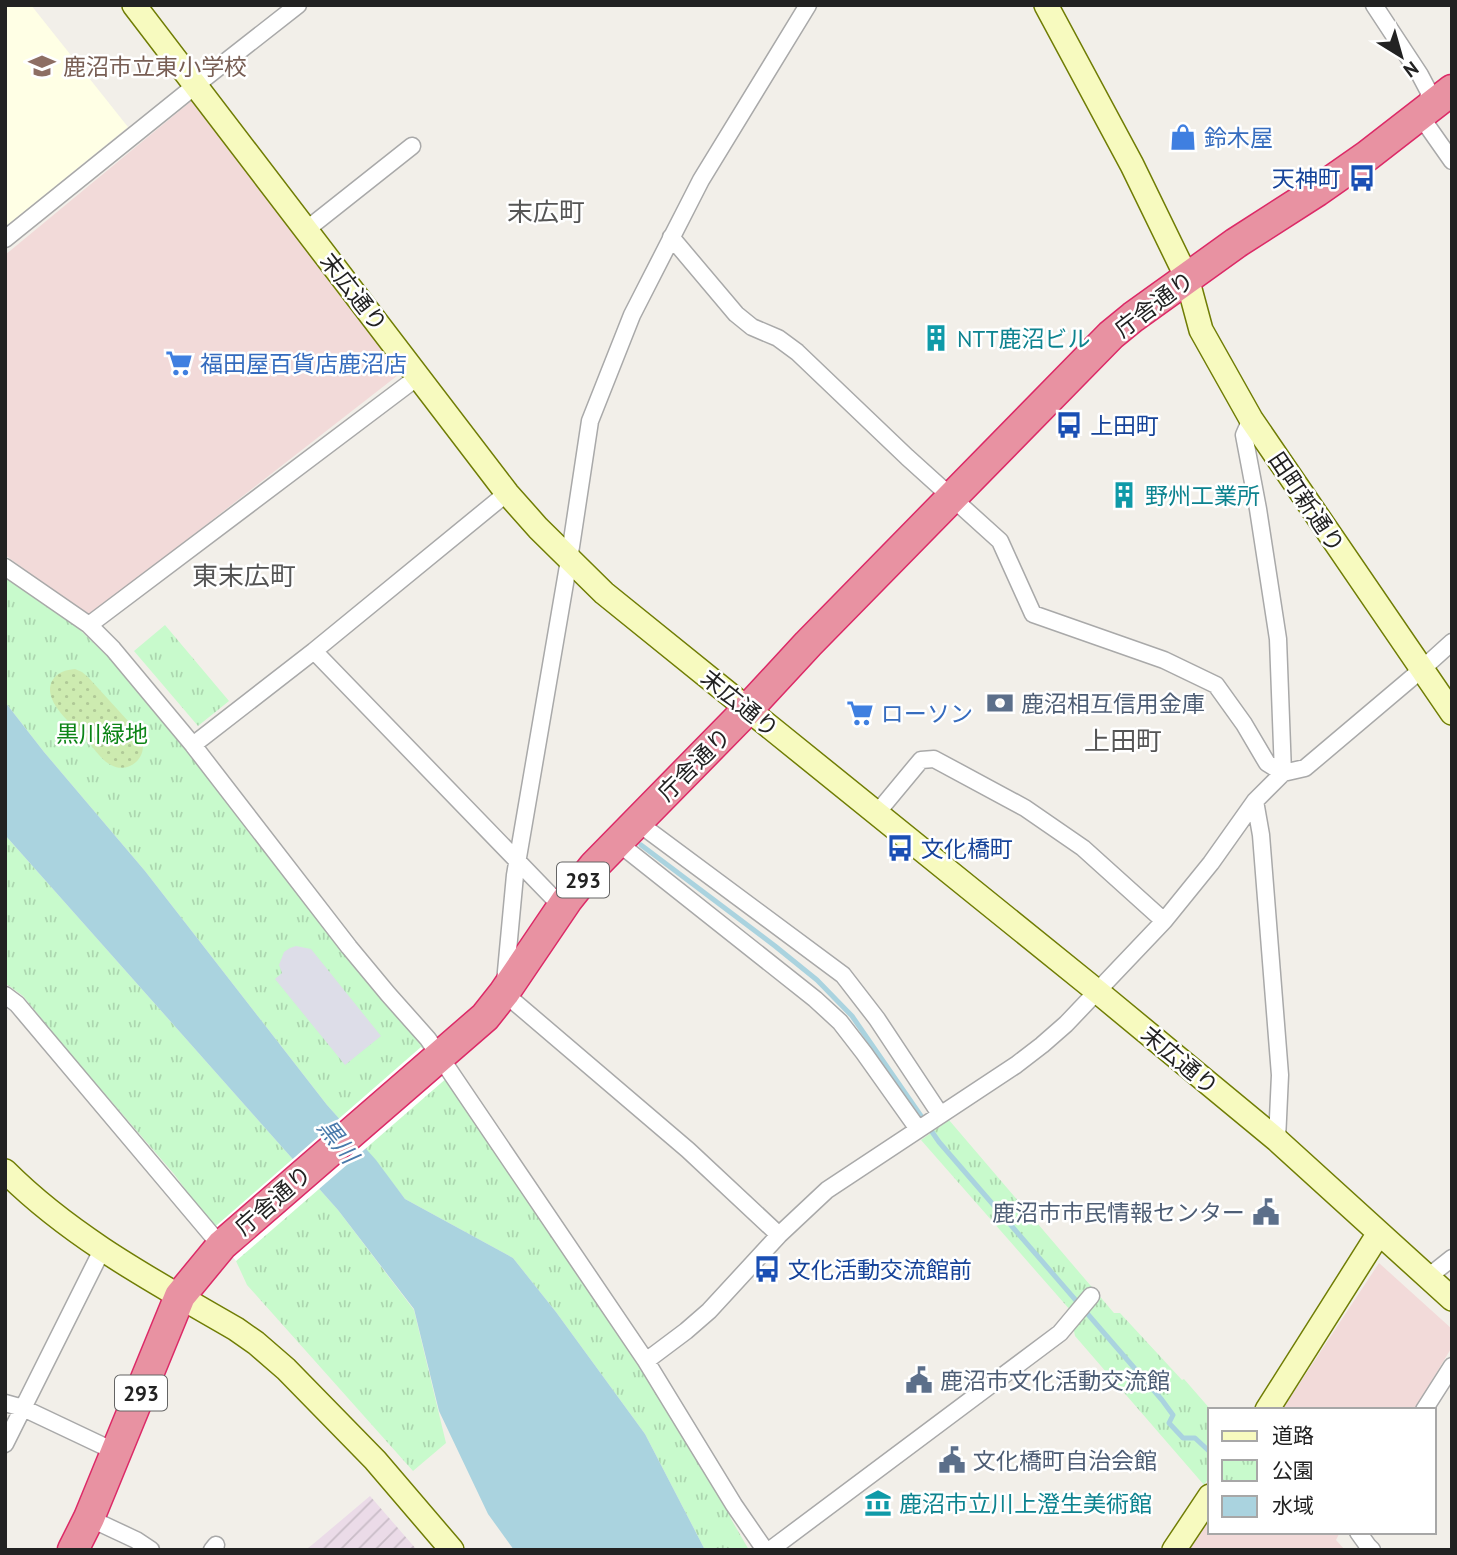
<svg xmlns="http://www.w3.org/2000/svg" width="1457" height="1555" viewBox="0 0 1457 1555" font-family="'PT Sans','Noto Sans JP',sans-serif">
<defs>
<pattern id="industrial-furrows" width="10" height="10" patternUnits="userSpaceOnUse" patternTransform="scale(1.75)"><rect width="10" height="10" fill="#ebdbe8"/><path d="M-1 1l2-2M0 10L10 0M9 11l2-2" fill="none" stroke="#c9bcc7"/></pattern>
<pattern id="park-tufts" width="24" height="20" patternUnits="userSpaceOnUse" patternTransform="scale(1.75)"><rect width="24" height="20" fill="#c8facc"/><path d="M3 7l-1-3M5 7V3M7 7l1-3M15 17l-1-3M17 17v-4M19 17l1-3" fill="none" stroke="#acd6af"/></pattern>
<pattern id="garden-dots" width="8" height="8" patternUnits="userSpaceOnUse" patternTransform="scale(1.75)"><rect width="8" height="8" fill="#cdebb0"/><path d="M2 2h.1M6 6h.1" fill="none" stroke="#b0c997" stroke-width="1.8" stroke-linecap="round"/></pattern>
</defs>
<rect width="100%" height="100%" fill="#f2efe9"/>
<path fill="#f2dad9" d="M195,98L402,372L89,616L5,555V255Z
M1379,1263L1452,1329V1347L1414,1410H1282Z
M1210,1518V1532H1340L1336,1540L1345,1550H1189Z"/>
<path fill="url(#industrial-furrows)" d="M370,1496L417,1550H306Z"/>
<path fill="#ffffe5" d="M5,5H31L128,127L5,227Z"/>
<path fill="url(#park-tufts)" d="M5,574L44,601L76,626L132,680L422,1042V1047L448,1077L645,1371L726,1505L731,1519L749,1550H705L645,1434L556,1312L513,1258L405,1199L375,1160L327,1105L145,871L44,752L5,702Z
M165,625L229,701L198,726L134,651Z
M5,835L338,1210L414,1310L446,1443L413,1471L247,1285L236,1261L210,1231L202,1212L174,1174L73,1057L23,996L5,983Z
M949,1120L1114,1313H1120L1182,1380L1184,1379L1211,1410L1210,1476L1204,1485L1075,1336L1073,1326L1078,1319L921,1140Z"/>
<path fill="url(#garden-dots)" d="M75,669L82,672L88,677L138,732C143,740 145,749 140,757C134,767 122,771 111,765C101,760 93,747 85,738C72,724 42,701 52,681C57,672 66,670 75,669Z"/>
<path fill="#dddde8" d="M296,946L311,949L381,1036L345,1065L275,979L282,973L279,965L284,952L290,948Z"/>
<path fill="#aad3df" d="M5,702L44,752L145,871L327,1105L376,1160L405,1199L513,1258L556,1312L645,1434L705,1550H514L488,1514L439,1411L414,1309L338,1210L5,835Z"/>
<path fill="#fff" d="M421,1047L448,1077L236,1261L210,1231Z"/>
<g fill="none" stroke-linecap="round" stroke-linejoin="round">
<path stroke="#aad3df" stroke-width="5" d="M641,845L775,946L817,980L852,1016L939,1142L1162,1400L1173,1415L1169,1423L1183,1438H1195L1210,1452"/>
<defs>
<path id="street" d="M1374,5L1420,75L1429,92L1426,124L1452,161
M306,230L412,146
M671,237L736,314L752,327L778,338L797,352L907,457L1000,541L1033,614L1164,660L1216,685L1244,724L1267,763L1283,773
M5,239L196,85L298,5
M1251,419L1244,435L1258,509L1278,639L1283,773
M5,567L89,625L113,649L193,745L349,947L388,994L428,1039L646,1361L734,1505L765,1550
M89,625L419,376
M314,651L562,907
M193,745L314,651L507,493
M1255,801L1261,835L1280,1075L1277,1140
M877,813L921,760L934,759L1025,808L1083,848L1164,921
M637,822L843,975L877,1019L940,1114
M617,842L815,999L840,1022L864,1053L918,1129
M5,995L17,1004L221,1246
M779,1235L688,1150L504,993L515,875L569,560L590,421L632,315L701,180L808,5
M1428,1277L1452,1258
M646,1361L686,1331L709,1311L779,1235L827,1190L1016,1065L1042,1045L1066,1024L1164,921L1211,863L1255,801L1283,773L1305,768L1421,670L1452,642
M5,1403L23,1408L116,1452
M1424,1410L1452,1366
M5,1444L102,1250
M89,1518L136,1540L151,1550
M1358,1532L1368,1546L1372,1550
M212,1550L216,1545
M770,1550L1060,1333L1091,1296"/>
<path id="secondary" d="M134,5L507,493L538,528L604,593L1098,992L1277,1140L1452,1299
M1046,5L1132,165L1187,278L1201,330L1251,419L1452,713
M5,1171C72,1238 155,1282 236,1329L256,1343L286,1369L375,1460L452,1550
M1267,1410L1379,1233
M1174,1550L1210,1496"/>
<path id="highway" d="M73,1550L89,1518L180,1296L222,1245L485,1017L504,993L567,900L594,866L747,710L808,644L1111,335L1133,317L1236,243L1317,191L1367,156L1452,90"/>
</defs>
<use href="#street" stroke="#a9a9a9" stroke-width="19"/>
<use href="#secondary" stroke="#707d05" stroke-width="26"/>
<use href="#highway" stroke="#dc2a67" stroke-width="33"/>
<use href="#street" stroke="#fff" stroke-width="16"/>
<use href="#secondary" stroke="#f7fabf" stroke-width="23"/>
<use href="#highway" stroke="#e892a2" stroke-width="30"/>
</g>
<defs>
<symbol id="school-bare" viewBox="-9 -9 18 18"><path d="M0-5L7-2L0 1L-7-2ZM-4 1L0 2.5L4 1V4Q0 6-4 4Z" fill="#8d6e63" stroke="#fff" stroke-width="2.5" paint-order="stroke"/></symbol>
<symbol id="shop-bare" viewBox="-9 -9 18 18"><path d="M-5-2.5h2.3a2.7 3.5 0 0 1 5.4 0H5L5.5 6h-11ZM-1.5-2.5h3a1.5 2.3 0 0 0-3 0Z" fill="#3f7fe0" stroke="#fff" stroke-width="2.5" paint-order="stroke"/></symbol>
<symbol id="bus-bare" viewBox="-9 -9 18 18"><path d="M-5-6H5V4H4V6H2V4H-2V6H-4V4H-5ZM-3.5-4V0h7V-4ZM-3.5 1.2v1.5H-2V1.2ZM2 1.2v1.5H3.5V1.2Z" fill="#1a4fb4" stroke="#fff" stroke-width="2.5" paint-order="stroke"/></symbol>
<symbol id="building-bare" viewBox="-9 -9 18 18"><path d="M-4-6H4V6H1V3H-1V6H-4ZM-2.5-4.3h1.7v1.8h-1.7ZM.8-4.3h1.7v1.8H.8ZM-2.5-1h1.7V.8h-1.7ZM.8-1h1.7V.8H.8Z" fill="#0f9aa8" stroke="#fff" stroke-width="2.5" paint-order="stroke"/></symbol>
<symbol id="supermarket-bare" viewBox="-9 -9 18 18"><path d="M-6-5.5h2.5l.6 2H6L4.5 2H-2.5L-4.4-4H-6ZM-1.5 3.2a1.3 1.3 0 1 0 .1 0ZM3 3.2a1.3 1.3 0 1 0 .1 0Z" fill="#3f7fe0" stroke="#fff" stroke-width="2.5" paint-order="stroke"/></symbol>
<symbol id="bank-bare" viewBox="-9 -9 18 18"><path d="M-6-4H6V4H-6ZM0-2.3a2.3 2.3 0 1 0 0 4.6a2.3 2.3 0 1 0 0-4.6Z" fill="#5c6f8a" stroke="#fff" stroke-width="2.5" paint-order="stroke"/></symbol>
<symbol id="civic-bare" viewBox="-9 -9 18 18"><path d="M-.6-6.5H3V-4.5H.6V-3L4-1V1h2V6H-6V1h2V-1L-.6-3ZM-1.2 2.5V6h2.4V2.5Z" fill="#5c6f8a" stroke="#fff" stroke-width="2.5" paint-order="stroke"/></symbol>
<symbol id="museum-bare" viewBox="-9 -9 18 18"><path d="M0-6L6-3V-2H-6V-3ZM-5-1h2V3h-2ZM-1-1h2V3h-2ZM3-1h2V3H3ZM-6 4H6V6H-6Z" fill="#0f9aa8" stroke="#fff" stroke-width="2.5" paint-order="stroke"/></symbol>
</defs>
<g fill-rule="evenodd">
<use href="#school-bare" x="23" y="47" width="38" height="38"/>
<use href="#shop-bare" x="1164" y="118" width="38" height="38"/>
<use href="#bus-bare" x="1343" y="159" width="38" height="38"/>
<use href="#building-bare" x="917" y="319" width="38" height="38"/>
<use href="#supermarket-bare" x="160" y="344" width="38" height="38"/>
<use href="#bus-bare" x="1050" y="406" width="38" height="38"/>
<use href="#building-bare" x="1105" y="476" width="38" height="38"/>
<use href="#bank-bare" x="981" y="684" width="38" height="38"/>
<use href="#supermarket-bare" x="841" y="694" width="38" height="38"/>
<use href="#bus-bare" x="881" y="829" width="38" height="38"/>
<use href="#civic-bare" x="1247" y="1193" width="38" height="38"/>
<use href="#bus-bare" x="748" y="1250" width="38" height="38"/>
<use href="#civic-bare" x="900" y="1361" width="38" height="38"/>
<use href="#civic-bare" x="933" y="1441" width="38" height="38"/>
<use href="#museum-bare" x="859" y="1484" width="38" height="38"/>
</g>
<g text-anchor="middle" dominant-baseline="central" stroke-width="5" stroke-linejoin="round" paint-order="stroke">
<g fill="#fff" stroke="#646464" stroke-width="2">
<rect x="557" y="862.5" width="52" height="35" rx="5"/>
<rect x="115" y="1375.5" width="52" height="35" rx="5"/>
</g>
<g font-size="21" font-weight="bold" fill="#222">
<text x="583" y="880">293</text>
<text x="141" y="1393">293</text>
</g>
<g font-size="23" fill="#785e54" stroke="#fff" text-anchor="start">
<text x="63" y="66">鹿沼市立東小学校</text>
</g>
<g font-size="23" fill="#366cbe" stroke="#fff" text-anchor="start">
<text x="1204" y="137">鈴木屋</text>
<text x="200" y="363">福田屋百貨店鹿沼店</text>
<text x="881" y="713">ローソン</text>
</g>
<g font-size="23" fill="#164399" stroke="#fff" text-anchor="start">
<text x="1341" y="178" text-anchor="end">天神町</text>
<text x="1090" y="425">上田町</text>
<text x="921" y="848">文化橋町</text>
<text x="788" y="1269">文化活動交流館前</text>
</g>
<g font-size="23" fill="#222" stroke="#fff">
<text transform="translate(354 292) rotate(52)">末広通り</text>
<text transform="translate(1154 304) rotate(-37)">庁舎通り</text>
<text transform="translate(1307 502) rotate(56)">田町新通り</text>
<text transform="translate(740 703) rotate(39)">末広通り</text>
<text transform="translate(694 764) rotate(-45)">庁舎通り</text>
<text transform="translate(1180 1060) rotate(40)">末広通り</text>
<text transform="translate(273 1200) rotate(-41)">庁舎通り</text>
</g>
<g font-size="23" fill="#0d838f" stroke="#fff" text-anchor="start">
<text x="957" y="338">NTT鹿沼ビル</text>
<text x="1145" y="495">野州工業所</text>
<text x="899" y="1503">鹿沼市立川上澄生美術館</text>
</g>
<g font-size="23" fill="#4e5e75" stroke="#fff" text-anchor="start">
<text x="1021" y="703">鹿沼相互信用金庫</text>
<text x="1245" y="1212" text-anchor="end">鹿沼市市民情報センター</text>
<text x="940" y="1380">鹿沼市文化活動交流館</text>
<text x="973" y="1460">文化橋町自治会館</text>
</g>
<g font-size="23" fill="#0c8416" stroke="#fff">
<text x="102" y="733">黒川緑地</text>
</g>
<g font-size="24" font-style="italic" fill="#4a7aab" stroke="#fff">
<text transform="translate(338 1141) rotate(52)">黒川</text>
</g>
<g font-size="26" fill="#555" stroke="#fff">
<text x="546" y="211">末広町</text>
<text x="244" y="575">東末広町</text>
<text x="1123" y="740">上田町</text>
</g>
</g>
<rect width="1457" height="1555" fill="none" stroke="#222222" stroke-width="14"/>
<rect x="1208" y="1408" width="228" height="126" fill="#ffffff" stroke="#a7a7a7" stroke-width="2"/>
<rect x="1222" y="1431" width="35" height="10" fill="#f7fabf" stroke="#a7a7a7" stroke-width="2"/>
<text x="1272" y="1443" font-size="21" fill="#222222">道路</text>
<rect x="1222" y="1460" width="35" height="21" fill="url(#park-tufts)" stroke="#a7a7a7" stroke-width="2"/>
<text x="1272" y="1478" font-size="21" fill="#222222">公園</text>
<rect x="1222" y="1496" width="35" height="21" fill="#aad3df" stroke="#a7a7a7" stroke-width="2"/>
<text x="1272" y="1513" font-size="21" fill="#222222">水域</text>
<g transform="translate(1401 56) rotate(143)" stroke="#ffffff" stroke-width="5" paint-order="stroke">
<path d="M0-5L12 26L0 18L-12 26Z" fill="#222222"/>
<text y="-10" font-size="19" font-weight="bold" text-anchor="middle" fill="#222222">N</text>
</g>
</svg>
